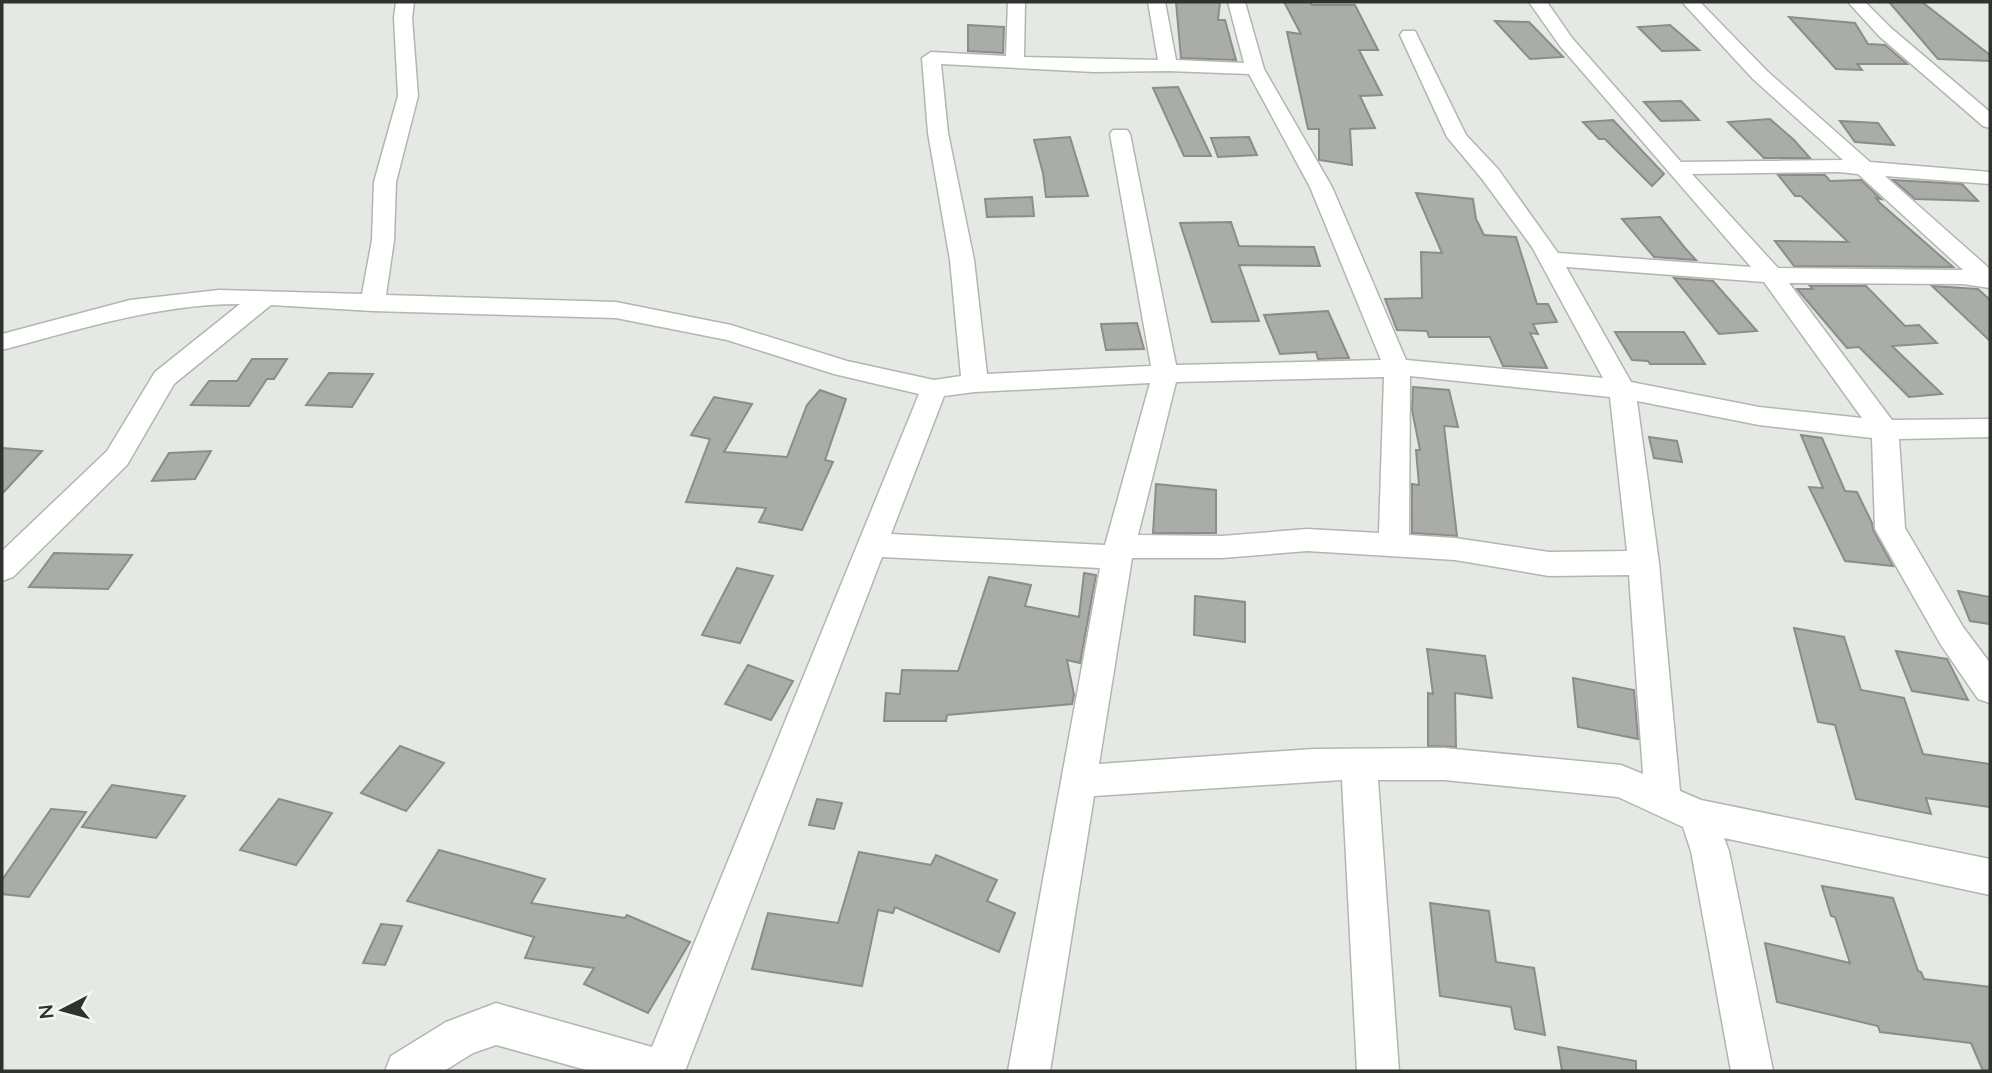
<svg xmlns="http://www.w3.org/2000/svg" width="1992" height="1073" viewBox="0 0 1992 1073" font-family="Lato,sans-serif">
<rect width="100%" height="100%" fill="#e5e9e4"/>
<path fill="#a9aca7" stroke="#8a8d89" stroke-width="2" d="M1176,2H1220L1218,20H1225L1236,60L1181,58Z
M1284,2H1310L1312,5H1355L1378,50H1359L1382,95L1360,96L1375,128L1350,129L1352,165L1319,160V129H1308L1287,32L1301,34Z
M1889,2H1922L1990,55V61L1938,59Z
M1789,17L1855,23L1868,44L1885,45L1907,64H1857L1862,70L1836,69Z
M1495,21L1529,22L1563,57L1530,59Z
M968,25L1004,27L1003,53L968,51Z
M1670,25L1699,50L1662,51L1638,27Z
M1178,87L1211,156H1184L1153,88Z
M1681,101L1699,120L1661,121L1644,102Z
M1770,119L1794,140L1810,158H1764L1728,122Z
M1613,120L1664,174L1652,186L1605,139H1599L1583,122Z
M1840,121L1878,123L1894,145L1855,142Z
M1070,137L1088,196L1046,197L1043,173L1034,140Z
M1249,137L1257,155L1218,157L1211,138Z
M1778,175H1825L1830,181L1861,180L1881,199L1876,198L1880,203L1953,267L1794,266L1775,241L1848,242L1801,196H1795Z
M1893,180L1962,184L1978,201L1915,199Z
M1416,193L1473,199L1476,219L1484,235L1516,237L1537,304H1548L1557,322L1533,324L1538,334L1530,333L1547,368L1503,366L1490,337H1429L1427,331L1397,330L1385,299L1422,298L1421,252L1442,253Z
M1032,197L1034,216L987,217L985,199Z
M1660,217L1685,248L1696,260L1654,257L1622,219Z
M1231,222L1239,246L1314,247L1320,266L1239,265L1259,321L1212,322L1180,223Z
M1674,278L1713,281L1757,331L1719,334Z
M1810,286H1866L1905,326L1919,325L1937,343L1892,346L1942,394L1909,397L1859,347L1847,348L1797,289H1813Z
M1932,286L1978,289L1990,300V341Z
M1328,311L1349,358L1318,359L1316,352L1280,354L1264,315Z
M1137,323L1144,349L1106,350L1101,324Z
M1615,332H1684L1705,364H1650L1648,361L1632,360Z
M252,359H287L274,379H267L249,406L191,405L209,381H237Z
M329,373L373,374L352,407L306,405Z
M1413,387L1449,390L1458,427L1444,426L1457,536L1412,533V484L1419,485L1416,450H1420L1412,410Z
M820,390L846,399L825,460L833,462L802,530L759,522L766,508L686,502L710,439L691,435L714,397L752,404L724,452L787,457L807,405Z
M1801,435L1822,438L1845,491L1857,492L1872,523L1873,530L1893,566L1845,561L1809,487L1823,488Z
M1649,437L1677,441L1682,462L1654,458Z
M2,448L42,451L2,494Z
M211,451L195,479L152,481L169,453Z
M1156,484L1216,490V533H1153Z
M54,553L132,555L108,589L29,587Z
M737,568L773,576L740,643L702,635Z
M1084,573L1096,575L1080,663L1067,660L1074,695L1072,704L947,715L946,721H884L886,693L900,694L902,670L958,671L989,577L1031,585L1025,606L1079,617Z
M1958,591L1990,597V624L1970,621Z
M1195,596L1245,602V642L1194,635Z
M1794,628L1844,637L1861,690L1904,698L1923,754L1990,764V807L1926,798L1931,814L1856,799L1835,725L1818,722Z
M1427,649L1485,656L1492,698L1455,693L1456,747L1428,746V693L1433,694Z
M1896,651L1947,659L1968,700L1912,691Z
M748,665L793,681L771,720L725,704Z
M1573,678L1634,690L1638,739L1578,727Z
M400,746L444,763L406,811L361,793Z
M112,785L185,796L156,838L82,827Z
M279,799L332,813L296,865L240,850Z
M817,799L842,803L834,829L809,825Z
M51,809L86,812L29,897L2,894V880Z
M439,850L545,879L531,903L625,918L627,915L690,942L648,1013L584,984L594,968L525,958L534,937L407,901Z
M859,852L931,865L936,855L997,880L987,901L1015,913L999,952L895,907L893,913L878,910L862,986L752,969L768,913L838,923Z
M1822,886L1893,898L1918,971L1921,972L1924,979L1990,987V1071H1983L1971,1043L1880,1032L1878,1026L1777,1002L1765,943L1850,963L1835,917L1831,916Z
M1430,903L1489,911L1496,962L1534,968L1545,1035L1515,1029L1511,1007L1440,996Z
M381,924L402,926L385,965L363,963Z
M1558,1047L1636,1061V1071H1562Z"/>
<g fill="none" stroke-linecap="round" stroke-linejoin="round">
<defs>
<path id="street" d="M396,2H414L412,18L418,96L396,182L394,240L386,295L616,302L731,325L847,361L934,380L961,376L950,260L928,133L922,58L931,52L1006,56L1008,2H1025L1024,57L1158,60L1148,2H1165L1176,60L1244,63L1228,2H1245L1264,69L1332,187L1406,360L1603,378L1532,247L1482,179L1447,137L1400,35L1403,31H1415L1466,135L1498,169L1558,253L1751,267L1560,46L1529,2H1547L1572,38L1681,162L1843,160L1753,79L1682,2H1700L1767,71L1870,162L1990,172V184L1885,176L1990,269V288L1963,284L1789,283L1892,420L1990,419V437L1899,439L1905,528L1963,627L1990,663V703L1978,699L1941,645L1875,529L1872,438L1759,425L1637,401L1659,563L1680,791L1701,800L1990,859V895L1724,838L1729,851L1773,1071H1731L1691,851L1683,827L1618,797L1444,780H1378L1399,1071H1357L1342,780L1094,796L1050,1071H1008L1100,568L882,557L685,1071H590L496,1045L473,1053L444,1071H385L391,1056L446,1022L496,1003L652,1047L919,394L834,374L727,340L616,318L373,311L271,305L174,384L127,465L13,577L2,581V551L107,451L155,372L240,304C158,304 81,329 2,350V334L130,300L219,290L362,294L372,240L374,182L398,96L394,18ZM941,64L1094,72L1168,71L1249,74L1310,187L1381,360L1176,365L1130,134L1127,130H1113L1110,134L1151,366L987,374L974,260L948,133ZM1839,172L1858,174L1963,270L1778,268L1692,174ZM1566,267L1764,282L1862,418L1759,407L1631,382ZM1410,376L1610,397L1627,551L1549,552L1455,538L1409,535ZM1384,377L1379,533L1307,529L1222,536L1138,535L1176,382ZM1150,383L1105,545L891,534L944,396L975,392ZM1307,551L1455,560L1549,576L1629,575L1643,774L1621,765L1444,748L1313,749L1099,764L1132,558H1222Z
M1848,2H1865L1891,28L1990,112V128L1983,126L1879,36Z"/>
</defs>
<use href="#street" stroke="#b2b6b0" stroke-width="3"/>
<use href="#street" fill="#fff" fill-rule="evenodd"/>
</g>
<rect width="1992" height="1073" fill="none" stroke="#303230" stroke-width="7"/>
<g transform="translate(63 1010) rotate(264)" stroke="#f3f6f1" stroke-width="5" paint-order="stroke">
<path d="M0-5L12 26L0 18L-12 26Z" fill="#303230"/>
<text y="-10" font-size="19" font-weight="bold" text-anchor="middle" fill="#303230">N</text>
</g>
</svg>
